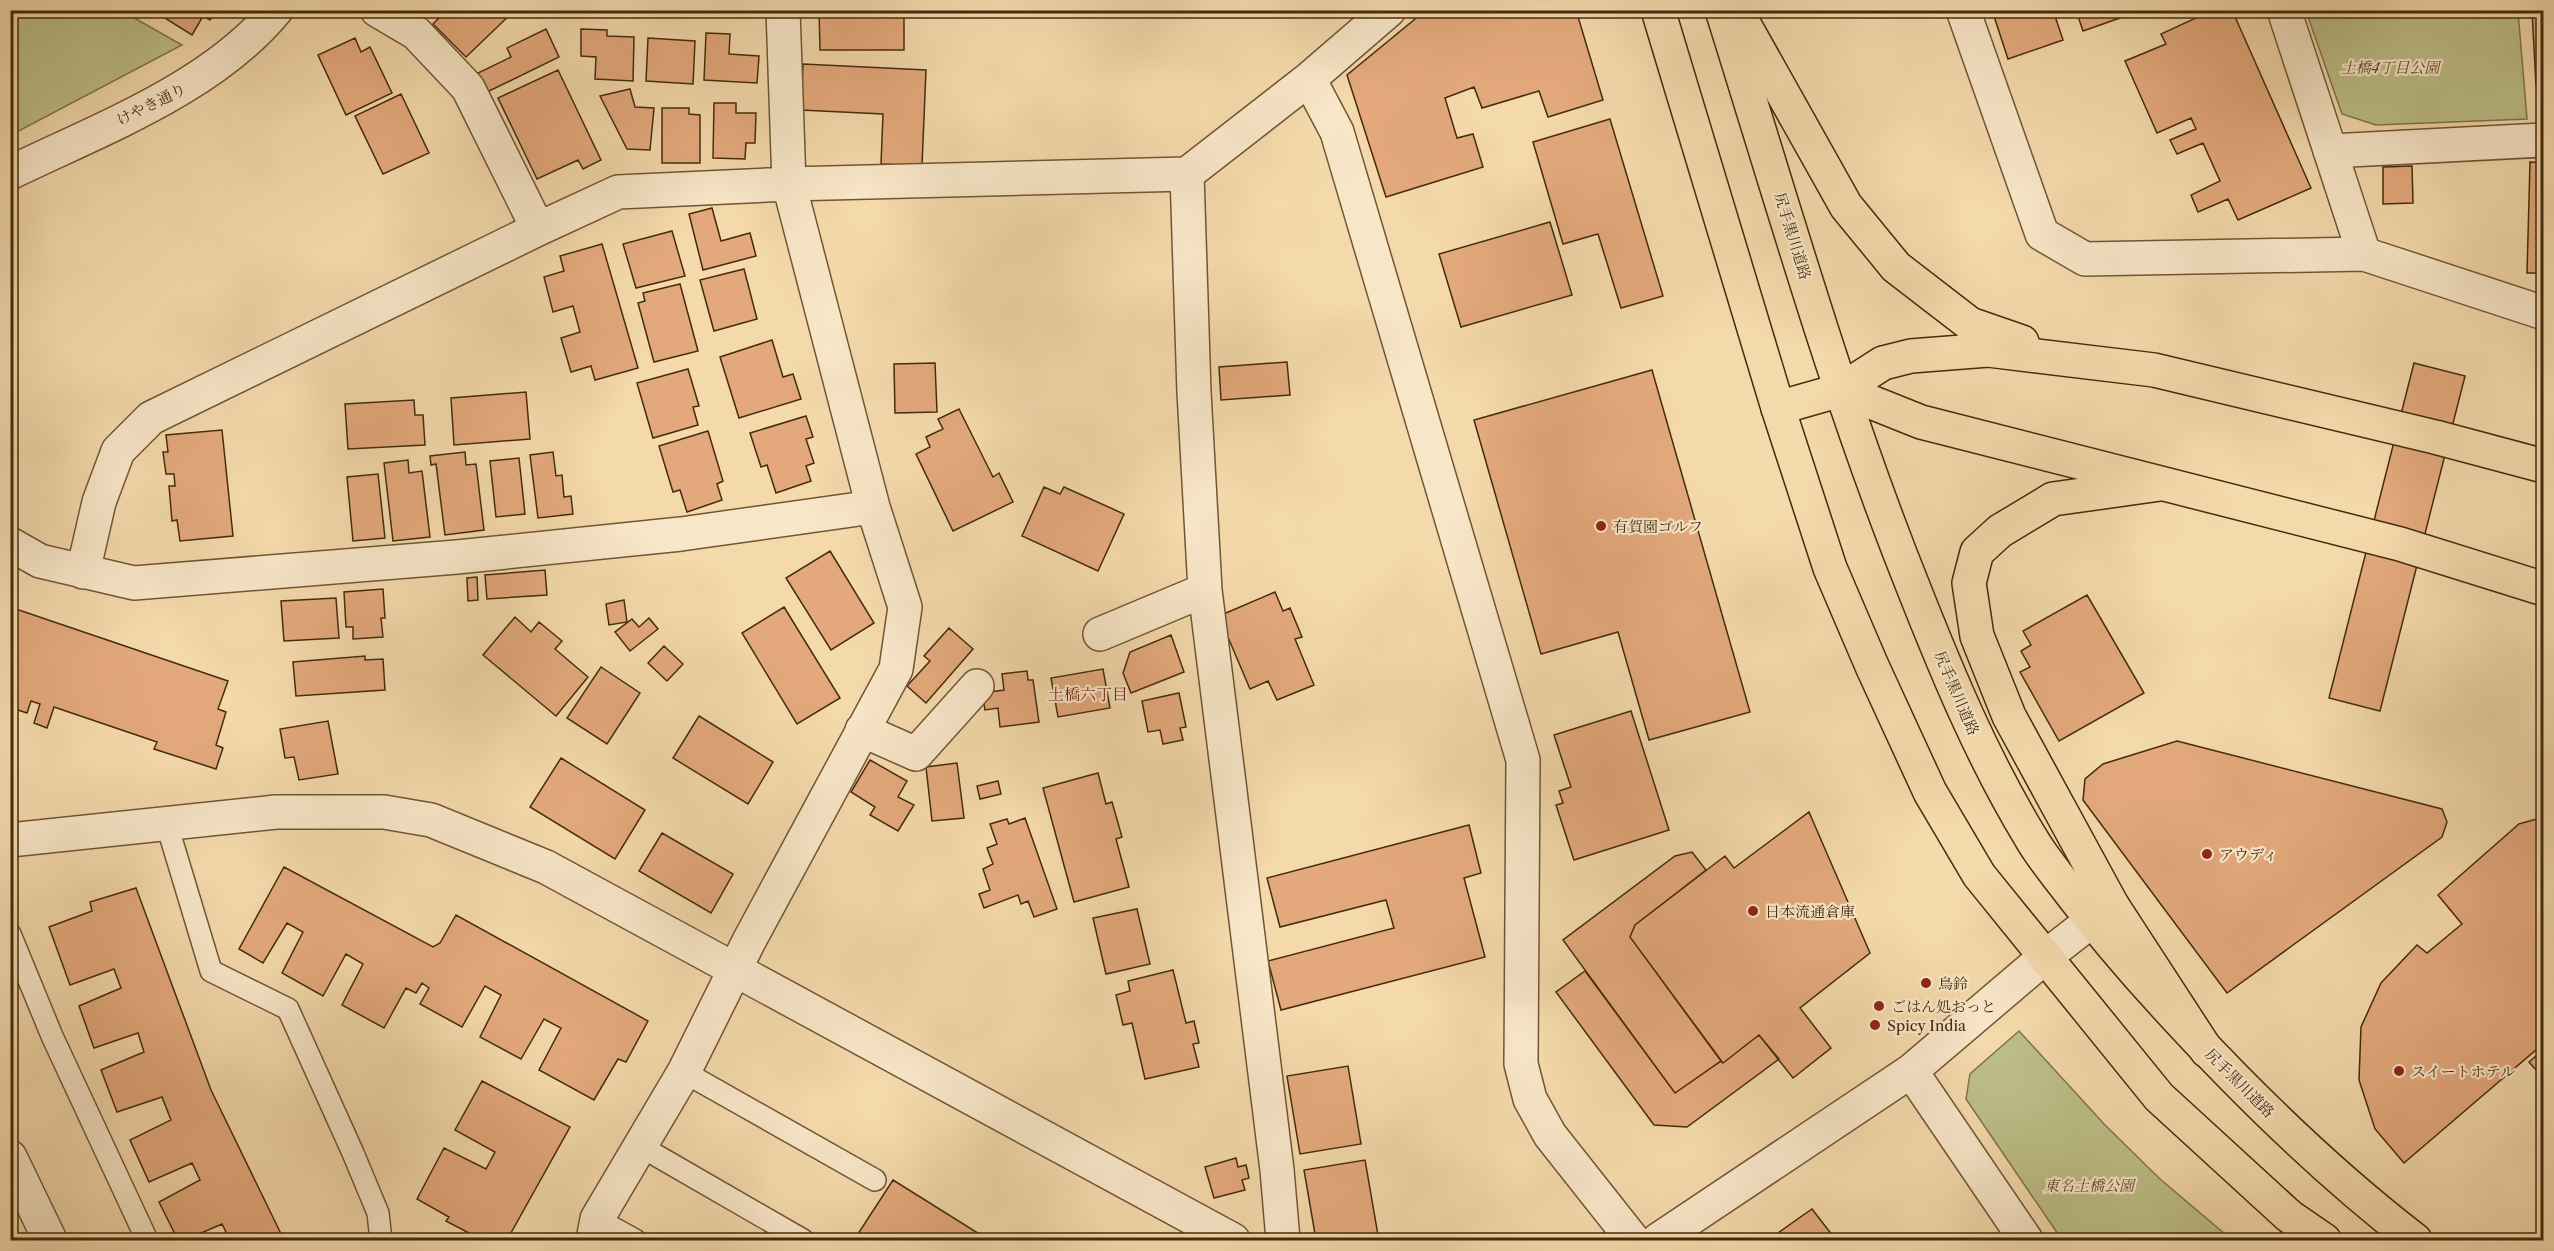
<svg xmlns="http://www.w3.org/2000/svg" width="2554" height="1251" viewBox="0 0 2554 1251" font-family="'Libre Caslon Text','Noto Serif JP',serif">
<rect width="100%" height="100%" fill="#f4d9ab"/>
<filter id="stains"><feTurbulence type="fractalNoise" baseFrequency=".00333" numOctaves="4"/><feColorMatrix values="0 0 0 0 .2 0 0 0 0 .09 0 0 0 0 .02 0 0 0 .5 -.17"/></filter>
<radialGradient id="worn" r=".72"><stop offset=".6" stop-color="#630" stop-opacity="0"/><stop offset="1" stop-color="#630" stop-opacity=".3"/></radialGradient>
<path fill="#bdbf88" stroke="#81754a" stroke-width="1.5" d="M11,10L122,11L182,45L11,135Z
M2306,11H2518L2527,119L2376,125L2342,114Z
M2019,1031L2105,1125L2160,1179L2232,1240H2062L1966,1099L1970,1074Z"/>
<path fill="#e3a97c" stroke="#452b0c" stroke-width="1.5" d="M152,10H215L210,20L203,16L192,35Z
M447,10H515L466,57L433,24Z
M819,10H904V50H820Z
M1426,10H1576L1603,100L1548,117L1539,91L1482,108L1474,87L1445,98L1457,138L1473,134L1483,167L1386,197L1347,75Z
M1992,10H2053L2063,40L2008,59Z
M2076,10H2117L2120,18L2083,31Z
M2213,10H2232L2311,188L2238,220L2228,199L2198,212L2191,195L2220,181L2203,143L2177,154L2170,140L2196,129L2191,118L2157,133L2125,61L2166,44L2161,34Z
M2532,11H2544V84L2536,85Z
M546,29L559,57L487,92L478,73L511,57L507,48Z
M581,29L607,30V36L634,37L633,81L595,79L596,57L581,56Z
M706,33L730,34L729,54L759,56L757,83L704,80Z
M355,38L361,52L370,47L392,93L346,115L318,55Z
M648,38L695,41L693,84L646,81Z
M803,64L926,70L922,166L881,164L883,114L801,110Z
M558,70L601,160L583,169L578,160L537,179L498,98Z
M630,89L635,107L654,108L650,150L627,149L600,96Z
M401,94L429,153L383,174L355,116Z
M714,103H736V113H756L755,143H746L745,159L713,158Z
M662,108H689V114L700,115V163H662Z
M1610,119L1663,296L1621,308L1598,234L1563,244L1533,142Z
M2530,162L2544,163V273H2527Z
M2412,166L2413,203L2383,204V167Z
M712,208L721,241L750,233L756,256L703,270L689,214Z
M1550,222L1572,295L1461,327L1439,254Z
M672,231L685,276L636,288L623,244Z
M602,244L638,368L595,380L591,366L571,372L561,338L580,332L573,306L553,312L544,277L564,271L560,256Z
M744,269L757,319L714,331L700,280Z
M680,284L698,351L654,362L638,303L645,301L643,293Z
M772,340L783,377L793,374L801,399L739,418L720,357Z
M1287,362L1290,395L1221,400L1219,367Z
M935,363L937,412L895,413L894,364Z
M2414,363L2465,376L2380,711L2329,698Z
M688,369L699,406L693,407L698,425L653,438L637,383Z
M1652,370L1750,712L1649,740L1618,632L1541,654L1474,420Z
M526,392L530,439L454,445L451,398Z
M414,400L415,415H423L425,445L348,449L345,404Z
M959,409L993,477L999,473L1013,502L953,531L916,454L930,447L926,437L943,429L938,419Z
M806,416L813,437L806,439L814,463L806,466L811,481L776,493L767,465L761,467L750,433Z
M222,430L233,536L180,541L177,520L172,521L169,486H175L174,474H166L163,452H168L166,435Z
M708,431L723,481L717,484L722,500L687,512L680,490L673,492L659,446Z
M465,452L466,465L476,464L484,530L445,535L436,464L431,465L430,456Z
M553,452L556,476L562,475L564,497L571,496L573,514L538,518L530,455Z
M519,458L525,514L496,517L490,461Z
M408,460L409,473L422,471L430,537L393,541L384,463Z
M378,474L385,538L353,541L347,477Z
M1044,487L1060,494L1064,487L1124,514L1098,571L1022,536Z
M830,551L874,623L831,650L786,578Z
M545,570L547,595L487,599L485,575Z
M477,577L478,600L468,601L467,578Z
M383,589L385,618H381L383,637L353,639V627H346L344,592Z
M1275,592L1283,611L1290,608L1302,637L1295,639L1314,685L1277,700L1268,681L1250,689L1219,616Z
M2087,595L2144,693L2059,741L2020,672L2030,667L2021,651L2031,645L2023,631Z
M336,598L339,638L284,641L281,601Z
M624,600L627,622L609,625L606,604Z
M10,607L228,681L218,709L226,712L216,745L223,748L216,769L154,749L157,742L54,707L47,728L34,723L40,704L31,701L27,713L15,709L17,704L10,701Z
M784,607L840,698L797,724L742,633Z
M515,617L531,632L539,622L562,641L555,649L588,677L556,716L483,655Z
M649,618L658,629L630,651L615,632L632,619L639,627Z
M949,628L973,649L926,703L907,686L930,661L924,656Z
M1171,635L1184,672L1131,693L1123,673L1130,652Z
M664,646L683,664L667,681L648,663Z
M365,656V660L383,659L385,690L296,696L293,662Z
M601,667L640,693L607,744L567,718Z
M1103,669L1110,708L1058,717L1051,678Z
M1027,671L1028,680H1033L1039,722L1000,727L998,708L985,710L982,693L1004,690L1002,674Z
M1179,693L1186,727L1180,728L1183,740L1163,744L1160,730L1148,732L1142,701Z
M1631,711L1669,830L1574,860L1556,805L1563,803L1559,791L1571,787L1554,735Z
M699,716L773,762L748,804L673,758Z
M328,721L338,774L299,780L294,757L285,758L280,729Z
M2177,741L2442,809L2447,822L2442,837L2227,993L2083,800L2085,779L2103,764Z
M561,758L645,810L615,859L530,807Z
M870,760L907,781L898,797L914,805L898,831L870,815L875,807L851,792Z
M957,763L964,818L932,821L926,767Z
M1098,773L1106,804L1112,802L1122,837L1116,839L1129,887L1074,902L1043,788Z
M998,781L1001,794L980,799L977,786Z
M1809,812L1870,953L1800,1008L1831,1048L1793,1078L1759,1035L1723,1063L1630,937L1635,925L1725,856L1734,868Z
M2544,817V1043L2404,1163L2375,1129L2359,1080L2361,1027L2381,983L2417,945L2427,953L2462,924L2438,895L2519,824Z
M1025,818L1057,909L1034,917L1028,901L1021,904L1018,895L984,908L979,894L990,890L983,869L993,864L987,848L997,844L990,824L1007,819L1009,824Z
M1469,825L1481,873L1464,878L1485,957L1281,1010L1268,961L1394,928L1386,900L1280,927L1267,878Z
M662,833L733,874L711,913L639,871Z
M1692,852L1706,870L1635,925L1630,937L1721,1061L1675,1093L1563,940L1675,856Z
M284,867L433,947L440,943L456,915L648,1021L626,1062L618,1059L594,1100L539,1070L561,1028L544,1019L521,1059L480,1037L501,995L485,986L462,1027L420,1004L429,988L422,983L416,993L406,988L384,1028L342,1005L363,964L346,954L323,996L282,973L303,932L287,923L263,963L239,949Z
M136,888L211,1090L284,1240H230L222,1224L185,1240H178L159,1202L200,1180L192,1163L149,1182L130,1140L171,1120L162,1097L117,1112L101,1070L144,1052L138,1033L94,1048L79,1006L121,988L114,969L70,985L49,927L92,911L90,902Z
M1137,909L1150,964L1106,974L1093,918Z
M1173,970L1186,1023L1194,1021L1199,1043L1193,1044L1199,1067L1145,1079L1132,1023L1123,1025L1116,995L1130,991L1128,981Z
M1585,971L1675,1093L1721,1061L1723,1063L1759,1035L1779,1059L1687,1127L1654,1125L1556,992Z
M2544,1049V1079L2529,1062Z
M1348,1066L1361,1144L1300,1154L1287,1076Z
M482,1081L570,1127L507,1240H482L446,1221L449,1217L417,1199L444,1148L486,1169L495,1152L455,1130Z
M1236,1158L1238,1167L1246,1165L1249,1178L1242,1180L1245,1190L1214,1198L1205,1167Z
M1365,1160L1378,1235L1344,1240H1316L1304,1170Z
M893,1180L989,1240H854Z
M1812,1209L1836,1240H1768Z"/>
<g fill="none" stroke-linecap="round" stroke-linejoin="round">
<defs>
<path id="service" d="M167,825L211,971L288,1009L353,1153L378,1213L381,1240
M10,934L52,1036L147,1240
M684,1072L875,1180
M640,1146L803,1240
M597,1219L635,1240"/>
<path id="minor" d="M377,10L416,33L468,88L538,229
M1963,10L2042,234L2085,259L2364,254L2544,313
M2284,10L2364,254
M1309,79L1337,132L1523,760L1521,1064L1530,1099L1550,1135L1633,1240
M2330,151L2544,140
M1187,174L1194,392L1205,590L1277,1170L1283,1240
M10,544L40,561L134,583L457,557L681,534L873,507
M83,572L99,502L118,451L151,418L538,229L618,192L789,184L1187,174L1309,79L1389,10
M1100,634L1205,590
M862,730L916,754L977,686
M10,1157L50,1240
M593,1240L597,1219L684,1072L749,941L896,669L905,607L873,507L789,184L783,10"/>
<path id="tertiary" d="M10,173C100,129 212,88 276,10
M10,840L276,812H384L431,820L546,867L1233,1240
M1911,1071L2026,1240
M1658,1240L1911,1071L2045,957L2112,905"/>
<path id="primary" d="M1658,10L1778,408L1830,568L1872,666L1930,792L1979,875L2159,1097L2289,1216L2324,1240
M1722,10C1783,204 1838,400 1914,589C1948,675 1983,759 2031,838C2039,852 2050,866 2060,879C2094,924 2129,966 2167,1007C2244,1091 2325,1171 2415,1240"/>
<path id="motorway" d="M1736,10L1846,206L1896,267L1970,324L2022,342
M1841,390L1921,422L2400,544L2544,589
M1778,408L1841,390L1883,363L1911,356L1988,350L2154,370L2435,437L2544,466
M2160,484L2053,499L2000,531L1977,552L1969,583L1977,636L2009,716L2112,905L2207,1051"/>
</defs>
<use href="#service" stroke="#715634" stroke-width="24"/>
<use href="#minor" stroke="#715634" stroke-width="36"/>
<use href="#tertiary" stroke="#715634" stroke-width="36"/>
<use href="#primary" stroke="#452b0c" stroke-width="36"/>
<use href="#motorway" stroke="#452b0c" stroke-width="36"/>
<use href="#service" stroke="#f8e6c8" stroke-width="21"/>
<use href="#minor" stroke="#f8e6c8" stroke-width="33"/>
<use href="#tertiary" stroke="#f8e6c8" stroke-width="33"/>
<use href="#primary" stroke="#f4d9ab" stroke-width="33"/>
<use href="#motorway" stroke="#f4d9ab" stroke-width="33"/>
</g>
<g fill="#8f2418" stroke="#f8e6c8" stroke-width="2">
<circle cx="1601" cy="526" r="6"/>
<circle cx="2207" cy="854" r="6"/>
<circle cx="1753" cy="911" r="6"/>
<circle cx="1926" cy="983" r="6"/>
<circle cx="1879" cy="1006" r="6"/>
<circle cx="1875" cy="1025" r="6"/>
<circle cx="2399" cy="1071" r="6"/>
</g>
<g text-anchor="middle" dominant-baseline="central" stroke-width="4.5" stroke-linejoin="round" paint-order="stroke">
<g font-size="15" font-style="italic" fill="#5d4925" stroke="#f8e6c8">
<text x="2390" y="67">土橋4丁目公園</text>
<text x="2089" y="1185">東名土橋公園</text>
</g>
<g font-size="15" fill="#452b0c" stroke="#f8e6c8">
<text transform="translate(151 104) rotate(-26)">けやき通り</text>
<text transform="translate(1793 236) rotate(73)">尻手黒川道路</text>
<text transform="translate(1957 693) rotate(67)">尻手黒川道路</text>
<text transform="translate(2240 1083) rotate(45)">尻手黒川道路</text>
</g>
<g font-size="15" fill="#452b0c" stroke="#f8e6c8" text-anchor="start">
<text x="1613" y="526">有賀園ゴルフ</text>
<text x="2219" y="854">アウディ</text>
<text x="1765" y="911">日本流通倉庫</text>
<text x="1938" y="983">鳥鈴</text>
<text x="1891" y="1006">ごはん処おっと</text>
<text x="1887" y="1025">Spicy India</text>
<text x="2411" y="1071">スイートホテル</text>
</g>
<g font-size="16" fill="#7a1f14" stroke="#f8e6c8">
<text x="1088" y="694">土橋六丁目</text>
</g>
</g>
<rect width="2554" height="1251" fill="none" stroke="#f4d9ab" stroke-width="36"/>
<rect x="12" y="12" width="2530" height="1227" fill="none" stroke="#452b0c" stroke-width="3"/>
<rect x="18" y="18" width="2518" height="1215" fill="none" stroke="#452b0c" stroke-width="1.5"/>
<rect width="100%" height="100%" filter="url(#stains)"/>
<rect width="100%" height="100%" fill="url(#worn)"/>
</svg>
